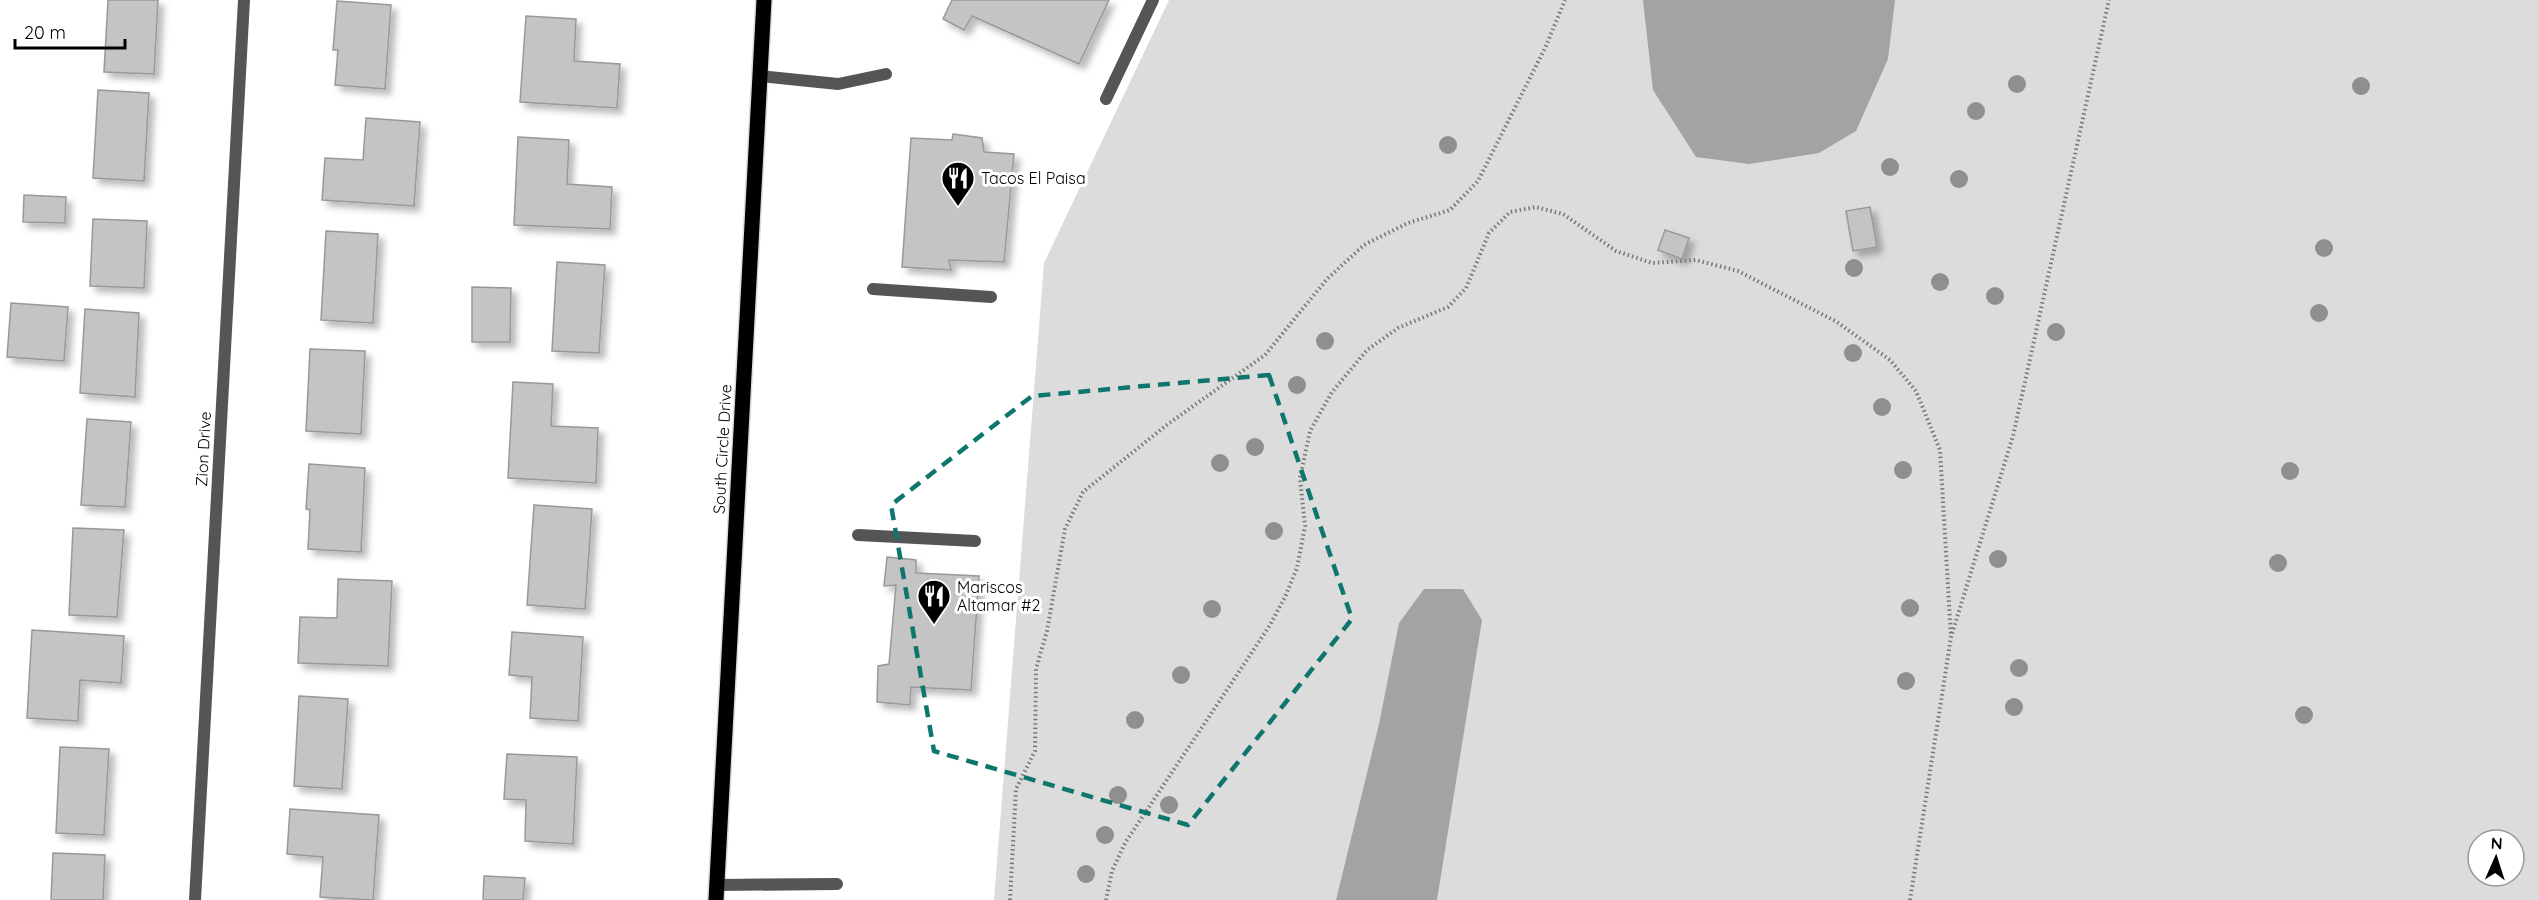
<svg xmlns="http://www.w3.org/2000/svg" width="2538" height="900" viewBox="0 0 2538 900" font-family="Quicksand,sans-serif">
<defs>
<filter id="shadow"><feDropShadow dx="5.5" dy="5.5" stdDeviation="3" flood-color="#0004"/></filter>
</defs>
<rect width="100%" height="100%" fill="#fff"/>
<path fill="#dcdcdc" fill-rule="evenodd" d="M1169,0H2538V900H994L1044,263ZM2478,840H2514V876H2478Z"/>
<path fill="#a3a3a3" d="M1643,0H1895L1888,59L1856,131L1819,153L1749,164L1696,157L1653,90Z
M1424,589H1463L1482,620L1437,900H1336L1379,724L1399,623Z"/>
<path fill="#c4c4c4" stroke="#999" stroke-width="1.5" filter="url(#shadow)" d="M108,0H158L154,74L104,72Z
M952,0H1109L1079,64L972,16L964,30L943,19Z
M337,1L391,5L385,89L335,85L338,50H333Z
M526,16L576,19L574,61L620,64L617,108L520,102Z
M98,90L149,93L144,181L93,178Z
M366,118L420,122L414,206L322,200L325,158L363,160Z
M953,134L982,138L984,152L1014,154L1004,262L949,260L951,270L902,267L911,138L952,140Z
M518,137L569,140L567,184L612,187L610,229L514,225Z
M24,195L66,197L65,223L23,222Z
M1870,207L1877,247L1853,251L1846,211Z
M93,219L147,221L144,288L90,286Z
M1665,230L1689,238L1682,259L1658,250Z
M326,231L378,234L373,323L321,320Z
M557,262L605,265L599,353L552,351Z
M472,287L511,288L510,342H472Z
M11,303L68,307L64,361L7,357Z
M85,309L139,313L135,397L80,393Z
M310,349L365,351L361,434L306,431Z
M513,382L553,384L551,426L598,428L596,483L508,478Z
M87,419L131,422L125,507L81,505Z
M309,464L365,468L361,552L308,549L310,510L306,509Z
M534,505L592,509L585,609L527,605Z
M73,528L124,530L117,617L69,615Z
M887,557L916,560V573L979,576L971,690L911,687L910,705L877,702L878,666L889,664L896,585L884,586Z
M338,579L392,581L388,666L298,663L300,617L337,618Z
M32,630L124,636L121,683L80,680L78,721L27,718Z
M512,632L583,637L578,721L530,718L532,677L509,675Z
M299,696L348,699L342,789L294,786Z
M60,747L109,749L104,835L56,833Z
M507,754L577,757L573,844L525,841L526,800L504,799Z
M290,809L379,815L373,900L320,897L323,857L287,854Z
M53,853L105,855L103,900H51Z
M484,876L525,878L523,900H483Z"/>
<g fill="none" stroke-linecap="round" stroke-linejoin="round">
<defs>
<path id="primary" d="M716,900L764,0"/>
</defs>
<use href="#primary" stroke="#dbdbdb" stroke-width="18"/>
<path stroke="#777" stroke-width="4" stroke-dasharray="1.5 3" stroke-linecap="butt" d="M1010,900L1016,789L1035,751L1036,669L1047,631L1065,529L1083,492L1168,424L1265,355L1327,279L1364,245L1408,223L1450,210L1478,181L1546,46L1565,0
M1106,900L1112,871L1125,843L1270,625L1285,597L1297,568L1305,526L1300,478L1310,431L1332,392L1367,350L1398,328L1448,307L1466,288L1489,233L1510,212L1536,207L1563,214L1616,251L1652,263L1696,260L1738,271L1837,322L1890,360L1916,391L1940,450L1951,637
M1910,900L1951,637L2013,436L2109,0"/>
<path stroke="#555" stroke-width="12" d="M760,76L838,84L886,74
M1106,99L1153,0
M873,289L991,297
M858,535L975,541
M717,885L837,884"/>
<path stroke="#555" stroke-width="12" d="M195,900L244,0"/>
<use href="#primary" stroke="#000" stroke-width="15"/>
</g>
<g fill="#8f8f8f">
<circle cx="2017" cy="84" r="9"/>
<circle cx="2361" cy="86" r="9"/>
<circle cx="1976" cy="111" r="9"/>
<circle cx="1448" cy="145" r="9"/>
<circle cx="1890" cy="167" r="9"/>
<circle cx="1959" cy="179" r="9"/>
<circle cx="2324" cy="248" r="9"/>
<circle cx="1854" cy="268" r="9"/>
<circle cx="1940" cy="282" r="9"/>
<circle cx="1995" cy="296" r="9"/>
<circle cx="2319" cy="313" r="9"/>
<circle cx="2056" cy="332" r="9"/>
<circle cx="1325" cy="341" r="9"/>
<circle cx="1853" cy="353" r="9"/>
<circle cx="1297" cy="385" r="9"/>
<circle cx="1882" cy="407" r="9"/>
<circle cx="1255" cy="447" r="9"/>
<circle cx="1220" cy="463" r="9"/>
<circle cx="1903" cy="470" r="9"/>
<circle cx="2290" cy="471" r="9"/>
<circle cx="1274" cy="531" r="9"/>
<circle cx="1998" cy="559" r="9"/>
<circle cx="2278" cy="563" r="9"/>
<circle cx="1910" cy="608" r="9"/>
<circle cx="1212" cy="609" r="9"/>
<circle cx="2019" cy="668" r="9"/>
<circle cx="1181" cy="675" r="9"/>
<circle cx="1906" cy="681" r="9"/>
<circle cx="2014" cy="707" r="9"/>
<circle cx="2304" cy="715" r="9"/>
<circle cx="1135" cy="720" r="9"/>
<circle cx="1118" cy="795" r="9"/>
<circle cx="1169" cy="805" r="9"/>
<circle cx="1105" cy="835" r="9"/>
<circle cx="1086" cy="874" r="9"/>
</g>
<path fill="none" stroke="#0f766e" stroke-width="4.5" stroke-dasharray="12 8" stroke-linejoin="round" d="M1269,375L1352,619L1188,825L934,751L891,505L1032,396Z"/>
<defs>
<symbol id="restaurant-pin" viewBox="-11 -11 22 30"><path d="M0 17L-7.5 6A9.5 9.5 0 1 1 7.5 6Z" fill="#000" stroke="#fff"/><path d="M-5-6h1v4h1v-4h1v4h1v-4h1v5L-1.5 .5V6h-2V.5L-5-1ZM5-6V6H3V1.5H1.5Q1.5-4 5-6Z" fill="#fff"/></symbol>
</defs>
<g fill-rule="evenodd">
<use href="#restaurant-pin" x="939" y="159" width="38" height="52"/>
<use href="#restaurant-pin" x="915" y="577" width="38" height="52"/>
</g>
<g text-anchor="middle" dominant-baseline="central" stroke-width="6" stroke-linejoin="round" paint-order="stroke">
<g font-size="16" fill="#000" stroke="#fff" text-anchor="start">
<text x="981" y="178">Tacos El Paisa</text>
<text x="957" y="587">Mariscos<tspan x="957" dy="18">Altamar #2</tspan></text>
</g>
<g font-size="16" fill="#000" stroke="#fff">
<text transform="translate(203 449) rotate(-87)">Zion Drive</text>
<text transform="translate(722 449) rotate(-87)">South Circle Drive</text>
</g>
</g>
<g transform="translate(2496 858) rotate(3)"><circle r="28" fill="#ffffff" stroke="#999999" stroke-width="1.5"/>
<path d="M0-4.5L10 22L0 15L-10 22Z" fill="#000000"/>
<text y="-9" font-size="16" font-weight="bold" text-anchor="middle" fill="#000000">N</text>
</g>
<path d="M15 39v9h110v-9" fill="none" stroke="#000000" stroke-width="3"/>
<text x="24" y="39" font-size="18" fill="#000000" stroke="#ffffff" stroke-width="4.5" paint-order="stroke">20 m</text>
</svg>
